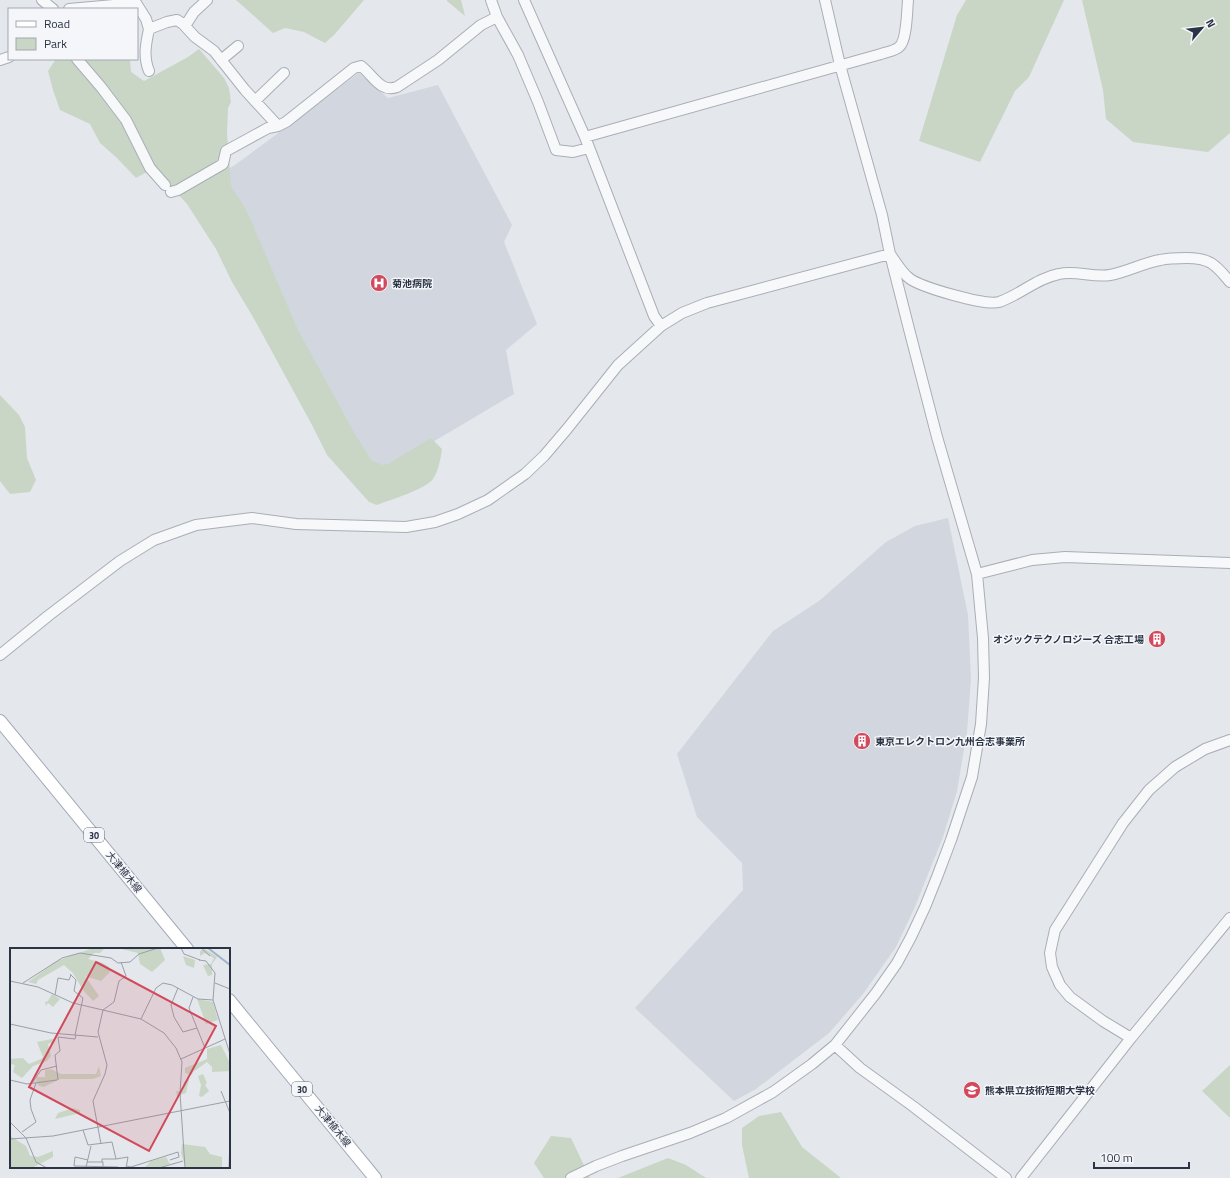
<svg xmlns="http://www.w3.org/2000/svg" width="1230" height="1178" viewBox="0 0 1230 1178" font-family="'Titillium Web','Noto Sans JP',sans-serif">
<rect width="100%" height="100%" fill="#e4e7ec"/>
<path fill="#d2d6de" d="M359,73L388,98L438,85L512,225L504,242L537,324L506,350L514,394L357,487L184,193L235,165Z
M948,518L968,615L971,679L967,732L957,791L943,837L914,909L896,947L863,994L829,1033L756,1089L734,1101L635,1008L743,890L742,863L697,817L677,754L773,631L819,601L886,542L915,526Z"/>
<path fill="#c9d6c5" d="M236,0H364L334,35L325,43L304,32L285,28L273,33Z
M447,0H461L465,16L447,1Z
M966,0H1064L1029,77L1015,91L980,162L919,141L957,15Z
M1082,0H1230V133L1208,152L1133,142L1106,119L1103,90Z
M199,49L224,78L229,88L231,102L228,108L227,133L231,186L242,203L249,216L298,330L355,434L372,461L383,465L388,464L431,438L442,449C441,458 438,472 433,479C426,489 390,500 377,505L369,502L327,455L312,425L253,317L232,282L216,249L187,204L154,168L136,178L117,158L100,143L90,124L60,110L53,90L48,71L56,59H130L131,72L144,81L188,57Z
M0,395L19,415L25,427L27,458L36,480L30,492L10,494L0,481Z
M1230,1065V1118L1202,1091Z
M781,1112L802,1147L841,1178H749L742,1145V1128L759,1116Z
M551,1136L571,1138L590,1178H544L534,1163Z
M668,1158L686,1165L706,1178H618Z"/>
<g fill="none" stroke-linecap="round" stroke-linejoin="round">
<defs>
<path id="minor" d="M42,0L53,9
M491,0L497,17
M524,0L585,137L654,316L661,326
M69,9L136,3L146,19L149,29L167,22L177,20L183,24L195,37L214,51L245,90L278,126
M185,26L194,12L207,0
M77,59L101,87L126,120L150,168L165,185
M0,60L9,57
M221,60L238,46
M149,71C143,57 146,43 149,29
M255,101L284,73
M585,137L881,54C886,52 895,51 899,47C907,41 907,10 908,0
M171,192L178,190L223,164L226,151L268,128L278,126L286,122L354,68L361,66C373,75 380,93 397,87L438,60L481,25L497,17L518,55L538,102L556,150L573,152L589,148
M977,574L1032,560L1065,557L1230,563
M0,655L48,616L120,561L154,540L196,525L252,518L296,524L406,527L435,522L458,514L488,500L525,474L544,456L567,429L618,365L661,326L682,313L707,303L890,254C895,261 902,273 909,278C920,287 985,306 999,302C1020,295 1037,278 1059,274C1076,270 1093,278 1110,275C1127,272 1143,263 1160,260C1169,258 1178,258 1187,258C1195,258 1204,259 1211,263C1219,268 1224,275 1230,282
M1131,1038L1103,1021L1070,997L1060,985L1052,967L1050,953L1055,930L1123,823L1149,790L1175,767L1205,749L1230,740
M835,1045L860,1068L914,1107L1006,1178
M571,1178L596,1166L622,1156L690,1133L726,1118L773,1092L812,1064L835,1045L876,993L897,963L911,937L925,907L937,877L951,840L972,777L981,724L984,678L983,638L977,574L937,437L909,329L890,254L882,215L840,65L825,0
M1021,1178L1131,1038L1230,918"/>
<path id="major" d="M0,721L187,949
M229,1000L375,1178"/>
</defs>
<use href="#minor" stroke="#a9aeb7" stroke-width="12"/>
<use href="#major" stroke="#a3abb8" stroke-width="14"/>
<use href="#minor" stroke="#f7f8fa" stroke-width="10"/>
<use href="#major" stroke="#fff" stroke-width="12"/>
</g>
<defs>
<symbol id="hospital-disc" viewBox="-11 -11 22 22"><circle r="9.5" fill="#d1495b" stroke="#f4f6f9"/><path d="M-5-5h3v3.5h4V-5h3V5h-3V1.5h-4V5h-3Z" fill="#fff"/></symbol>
<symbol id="building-disc" viewBox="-11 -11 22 22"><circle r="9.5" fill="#d1495b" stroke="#f4f6f9"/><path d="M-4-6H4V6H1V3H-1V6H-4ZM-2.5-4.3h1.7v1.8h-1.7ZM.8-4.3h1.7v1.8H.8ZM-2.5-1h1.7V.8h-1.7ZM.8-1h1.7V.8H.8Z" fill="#fff"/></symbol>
<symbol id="school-disc" viewBox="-11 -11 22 22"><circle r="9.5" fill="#d1495b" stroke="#f4f6f9"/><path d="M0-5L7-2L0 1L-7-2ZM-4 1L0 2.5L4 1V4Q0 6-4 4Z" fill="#fff"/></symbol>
</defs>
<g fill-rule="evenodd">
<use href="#hospital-disc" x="369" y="273" width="20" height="20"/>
<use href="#building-disc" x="1147" y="629" width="20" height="20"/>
<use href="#building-disc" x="852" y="731" width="20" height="20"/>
<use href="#school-disc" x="962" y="1080" width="20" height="20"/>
</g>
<g text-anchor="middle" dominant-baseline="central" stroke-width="3" stroke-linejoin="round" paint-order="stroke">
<g fill="#f4f6f9" stroke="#676e7b" stroke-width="1">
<rect x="84" y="828" width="20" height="14" rx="3"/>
<rect x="292" y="1082" width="20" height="14" rx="3"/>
</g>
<g font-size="9" font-weight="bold" fill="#2b3445">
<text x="94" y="835">30</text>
<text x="302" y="1089">30</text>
</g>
<g font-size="10" font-weight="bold" fill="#2b3445" stroke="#f4f6f9" text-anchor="start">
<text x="392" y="283">菊池病院</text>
<text x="1144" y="639" text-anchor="end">オジックテクノロジーズ 合志工場</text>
<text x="875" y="741">東京エレクトロン九州合志事業所</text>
<text x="985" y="1090">熊本県立技術短期大学校</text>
</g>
<g font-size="10" fill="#2b3445" stroke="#f4f6f9">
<text transform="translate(124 872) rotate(51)">大津植木線</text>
<text transform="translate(333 1126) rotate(51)">大津植木線</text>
</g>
</g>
<g transform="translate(10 948)">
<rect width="220" height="220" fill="#e4e7ec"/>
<path d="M83,0L94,1L90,5H84L78,11L93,15L99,19L100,24L91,33L75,28L89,48L83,53L73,42L63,25L54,17L28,32L26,36L18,34L47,13ZM107,0H150L155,12L142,24L130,16L128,5ZM195,1L207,9L202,16V27L198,28L193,17L201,16L204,10L195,5L190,8V3ZM173,8L185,12L184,20L176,17ZM42,46L50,51L43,59L38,55L36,58L35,54L38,53ZM187,51L203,54L208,72L196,76ZM42,91L46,93L38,96L41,108L37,113L23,118L12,130L3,124L5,117L0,116V111L13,110L19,116L31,111L33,109L27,94ZM211,97L220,115V123L202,124V119L197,114L183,124L182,127L175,125V120L197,111V101ZM89,118L91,128L83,131H50L34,139L29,138L26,133L27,129H35V122L41,121L51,126H86ZM193,126L197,135L195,137L199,143L192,149L189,148L191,137L188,128ZM179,131L176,145L167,148L166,143H173L174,134ZM63,160L70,162V165L45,171L48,165ZM0,188L16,198L20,208L28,209L43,203V209L22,220H0ZM172,196L195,199L200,206L212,209V220H176L171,205ZM156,209L160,216L152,220H134L141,213Z" fill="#c9d6c5"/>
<path fill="none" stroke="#9fb4cc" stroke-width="2" d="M198,0L220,17"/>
<path fill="none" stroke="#9a9fa9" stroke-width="1" d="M171,0L174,6L190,12M191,0L200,8M189,12L196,13L205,25L203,52L220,106M60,26L66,32L64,43L73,50L65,87M0,33L28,39L63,55L131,71L154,85L166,100L172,114L170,145L175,220M13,35L52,10L70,5L101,10L108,15L120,14L129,6L148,0M205,35L220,41M168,40L161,57L164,69L173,84L187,80M45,47L48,30L59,32L61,27M183,49L179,60L195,100M131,71L146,40L153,35L162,37L188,51L203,52M0,76L41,85L88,89M171,111L215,91M0,132L17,136L47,132M48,132L45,107L50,103L48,89L65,91L66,87M23,134L31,122L47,118M211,143L220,165M0,174L16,190M73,182L78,197L102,194L106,211L118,209L116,220M12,184L26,174L21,161L20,152L26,135M16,190L26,214L37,220M0,191L43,188L220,153M91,196L83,153L95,126L97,117L88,84L93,62L104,54L109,33L116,28L111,14M78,212L65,209L64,218L108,219M77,214H93V218M92,214V211H106M117,218L121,219L168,204L169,209L160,212M76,219L81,198M149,220L173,213M219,220L220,191"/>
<path fill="#d1495b" fill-opacity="0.15" stroke="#d1495b" stroke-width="2" d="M86,14L206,78L139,203L19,139Z"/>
<rect width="220" height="220" fill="none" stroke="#2b3445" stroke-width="2"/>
</g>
<rect x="8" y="8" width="130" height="52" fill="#f4f6f9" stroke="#a4a8b1"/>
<rect x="16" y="21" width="20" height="6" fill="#ffffff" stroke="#a4a8b1"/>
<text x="44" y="28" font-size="12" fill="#2b3445">Road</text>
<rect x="16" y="38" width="20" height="12" fill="#c9d6c5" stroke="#a4a8b1"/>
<text x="44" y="48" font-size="12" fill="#2b3445">Park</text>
<g transform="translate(1202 28) rotate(62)" stroke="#f4f6f9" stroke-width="3" paint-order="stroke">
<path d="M0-3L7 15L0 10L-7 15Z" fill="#2b3445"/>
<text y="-6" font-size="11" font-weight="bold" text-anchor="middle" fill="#2b3445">N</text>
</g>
<path d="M1094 1162v6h95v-6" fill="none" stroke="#2b3445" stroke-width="2"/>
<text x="1100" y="1162" font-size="12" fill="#2b3445" stroke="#f4f6f9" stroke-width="3" paint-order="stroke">100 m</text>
</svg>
